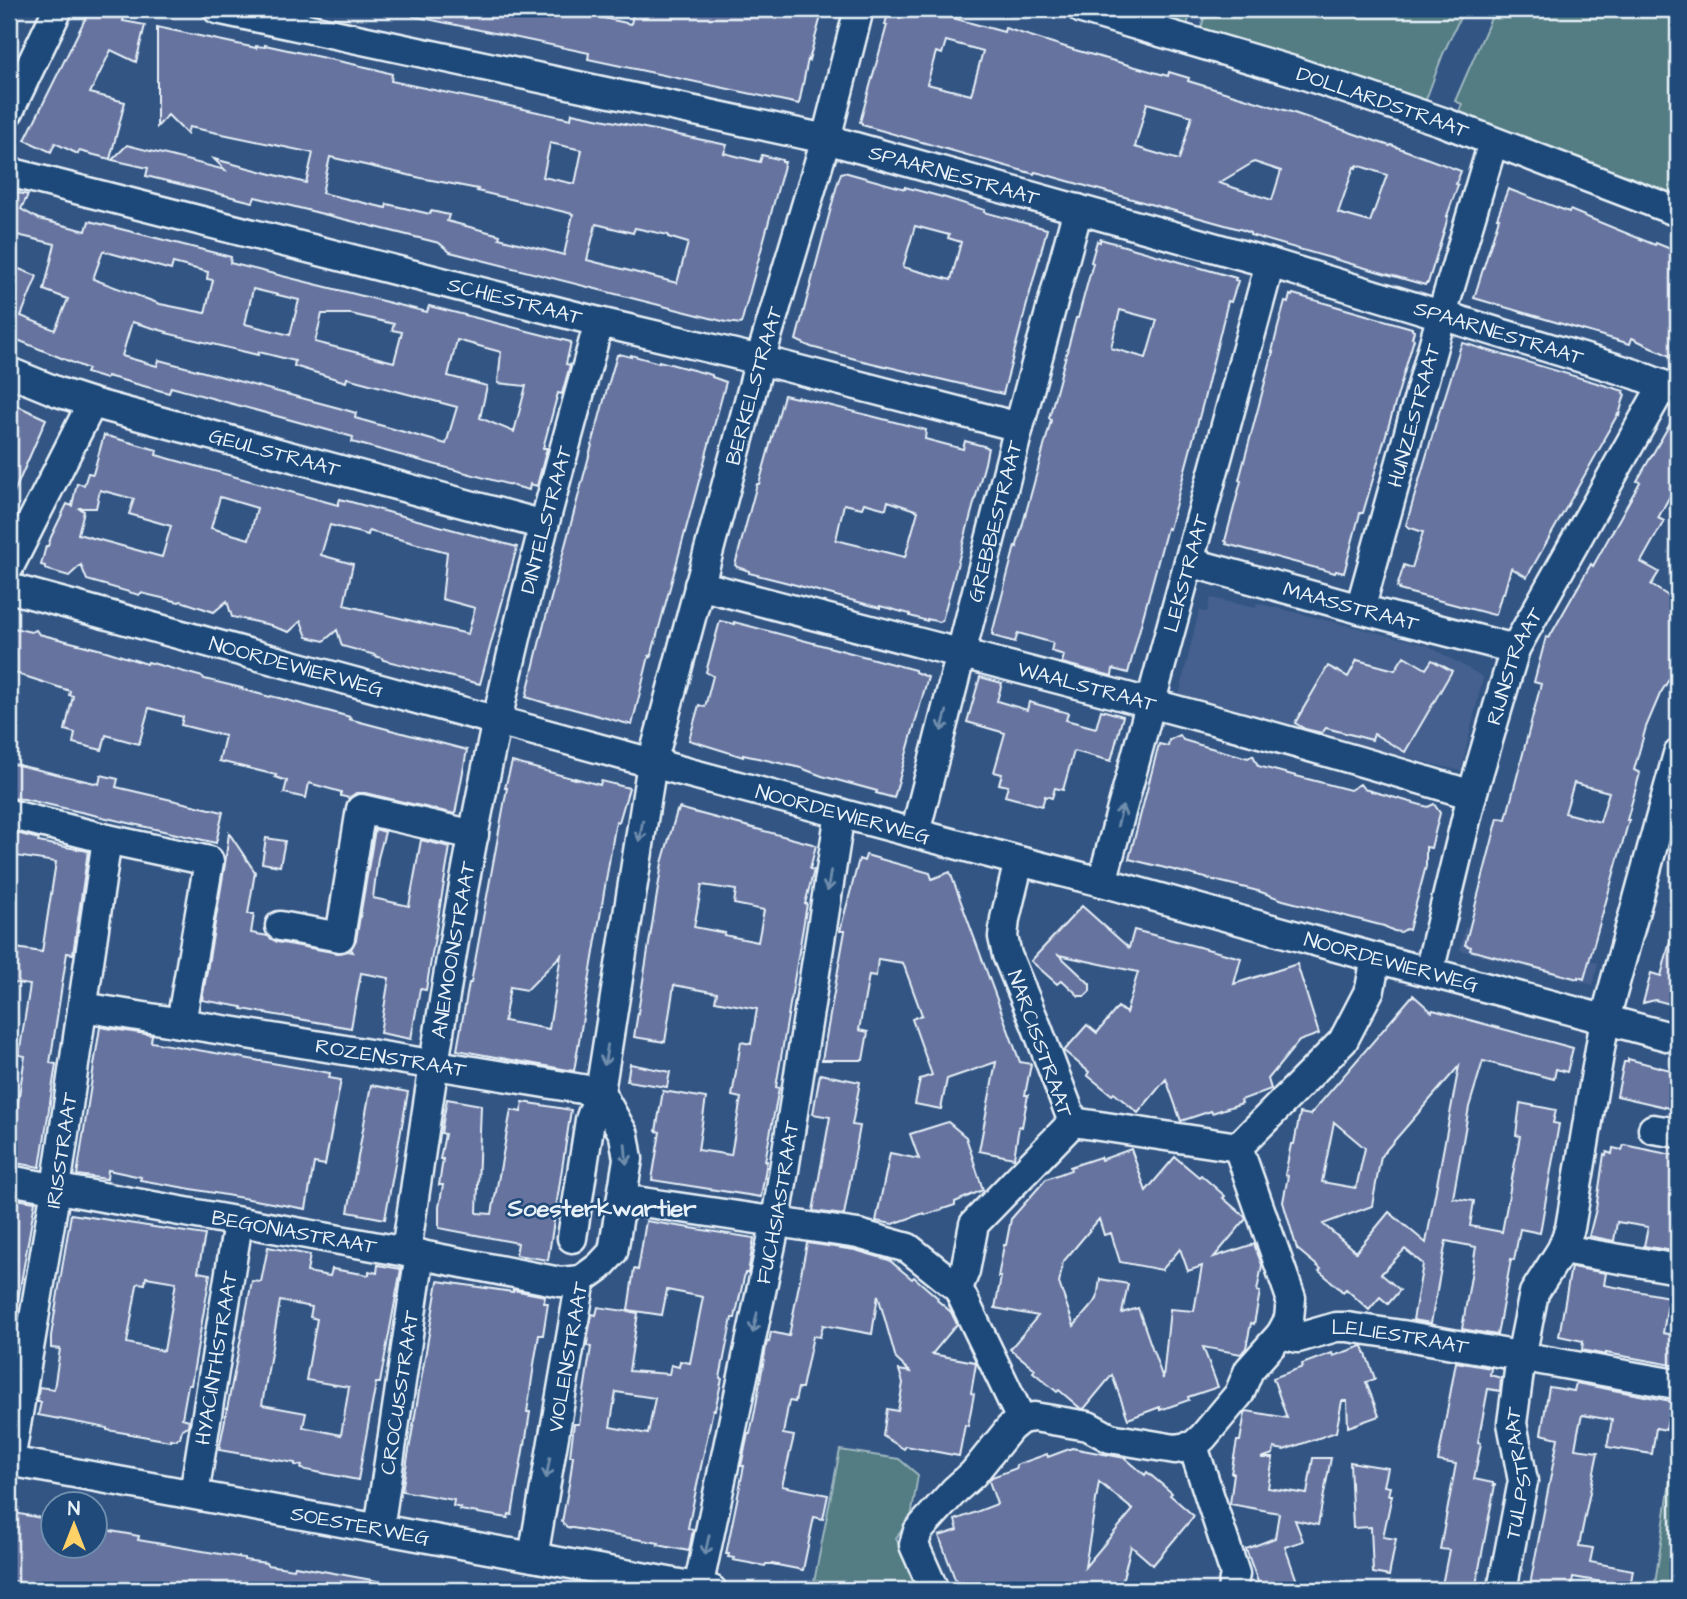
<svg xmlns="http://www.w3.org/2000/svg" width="1687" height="1599" viewBox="0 0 1687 1599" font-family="'Architects Daughter',sans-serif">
<rect width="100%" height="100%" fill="#335584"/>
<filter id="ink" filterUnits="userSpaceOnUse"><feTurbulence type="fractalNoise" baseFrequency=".0143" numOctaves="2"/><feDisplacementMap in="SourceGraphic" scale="14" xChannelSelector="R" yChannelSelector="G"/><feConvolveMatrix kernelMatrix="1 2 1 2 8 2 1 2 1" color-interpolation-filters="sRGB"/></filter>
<g filter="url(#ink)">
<path fill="#45618e" d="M1211,598L1256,608L1257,603L1427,645L1483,677L1461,771L1370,748L1366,753L1178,699L1199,611L1207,612Z
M1465,927L1598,963L1593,985L1460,950Z"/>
<path fill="#527c83" stroke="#9db6be" stroke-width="2" d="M1133,9H1192L1187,25Z
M1207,9H1464L1443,54L1425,102L1305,60L1201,28Z
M1495,9H1678V195L1458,114L1462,104L1455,101Z
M1678,1428V1590H1654Z
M840,1450L899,1459L918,1475L911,1518L896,1538L919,1590H856L814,1582Z"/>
<path fill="#66739f" stroke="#e8f1f8" stroke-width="2" fill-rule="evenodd" d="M90,9H126L123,21L145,25L136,62L111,50L90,93L125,102L110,159L79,151L78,154L55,143L51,152L25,140Z
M414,9H582L581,13L631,24L634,9H823L809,60L808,59L799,104L588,59L589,53L413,16Z
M889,9H920L1004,32L1005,28L1075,50L1168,76L1169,72L1189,78L1188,81L1291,112L1390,146L1391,145L1461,171L1456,184L1458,185L1447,216H1448L1445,228L1428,283H1426L1425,285L1250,235V233L1243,230L1164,208L1043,174L1035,172L1034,174L862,125V123L860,122L887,25H885ZM946,41L983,51L971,95L927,84L936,52L942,54ZM1147,103L1192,116L1179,160L1135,147ZM1254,162L1281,171L1272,200L1219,183ZM1357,165L1387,175L1370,222L1338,213L1354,167L1356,168Z
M157,27L256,48V46L265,47V45L375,69L392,74L391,81L571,119L572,113L727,145L724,153L760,162L762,155L782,160V162H785L741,324L726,322L450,252L439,243L255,197L253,202L146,176L148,168L112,160L127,145L225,170L214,159L306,183L313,153L189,127L187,134L168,115L157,127ZM550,143L582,150L575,184L543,177ZM330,157L421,178L478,189L477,191L573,214L564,255L499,238L500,235L447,221L449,215L431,211L430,214L387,204L386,208L322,193ZM596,224L633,233L635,228L668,235V237L688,243L677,283L587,260Z
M844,172L905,189V187L946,198L985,210L984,212L1047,229L1003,394L859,360L811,347L796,340L837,185L841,173ZM915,226L949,235L948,238L961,242L951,280L903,267Z
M1508,189L1569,212L1570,210L1655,245L1656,243L1678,252V360L1632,338L1630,344L1474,298L1499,218H1497Z
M9,191L28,195L21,209L39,219L86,231L89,221L231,257L230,263L427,312L429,306L571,342L566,364L570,365L562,394L558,393L543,448H547L537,486L530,484L529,490L352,442L353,437L171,387L169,393L107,376L106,379L86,373L88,369L13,338L9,345V265L37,276L21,316L55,330L68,299L44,290L55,244L9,233ZM103,251L171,270L173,263L208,272L207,279L213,280L205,313L160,304L93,279ZM253,289L299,300L290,335L245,324ZM322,314H351L394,324L392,330L402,332L394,362L315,342ZM132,322L167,332L166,333L258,355L259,352L295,361L294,366L346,382L347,378L457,407L446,444L355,418L356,413L339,408L159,360L157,366L122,356ZM457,340L501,352L498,383L526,386L514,432L480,418L487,386L448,376Z
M1100,239L1236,278L1235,280L1238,281L1231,302L1228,301L1203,403L1169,529L1167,528L1128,673L1113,669L1112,676L1062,663L1064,655L1051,651L1053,643L1018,633L1015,642L993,636V634H992L1015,546L1017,547V545L1048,432L1051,420L1049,418L1076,318H1078L1093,263L1091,262L1097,241L1100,242ZM1120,310L1157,320L1146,358L1111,348Z
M1293,294L1412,328V330L1414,331L1412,338L1414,339L1363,513H1360L1344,573L1336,571L1335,573L1249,550L1226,544L1227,542L1225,541L1241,481L1239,480L1273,352H1272L1278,327L1285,302L1288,303L1290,295L1292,296Z
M1463,343L1624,391L1623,393L1625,394L1619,415L1618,414L1603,440L1604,441L1527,577L1511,568L1504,593H1502L1496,614L1494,615L1399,590L1400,588L1397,587L1404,565L1412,568L1423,532L1408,527V526L1406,525L1441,406H1442L1461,345Z
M619,354L631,357V355L659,363V361L674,365L712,375V377L726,382L651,657L649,656L632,725L562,706L552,705L526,697L543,628L607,389L617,355H619Z
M784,395L797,398V397L926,430L925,439L963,449L965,441L987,447L988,448L985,463L942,621L940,622L927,619V621L910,616V614L880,606V608L785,582L749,573V571L737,567L735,565L757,484H759ZM888,501L918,511L905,557L836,540L844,504L862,508L864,503L886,509Z
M9,402L46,419L9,504Z
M1678,410V481L1658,518L1664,521L1641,562L1659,572L1651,585L1678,602V665L1660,694L1646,727L1634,770L1640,773L1627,820H1629L1584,979L1578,977V979L1470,950L1471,947L1465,945L1498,818L1506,819L1541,684L1534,682L1546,637L1549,638L1591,564L1593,566L1640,482L1637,481ZM1574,783L1609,792L1600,822L1565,813Z
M104,435L157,450L156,455L338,505L340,499L517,547L480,684L383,660L382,658L374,656L375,655L342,646L337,630L324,641L307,637L301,621L289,632L271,626V625L232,617L227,601L214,612L181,601L179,602L141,593L139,595L87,580L81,565L69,576L45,569V566L41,565L46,546H48L51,537L67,504L72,506L77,483L84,485L88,473L93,474ZM100,490L134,499L129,514L171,526L162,557L78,534L84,511L78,508H96ZM220,497L257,508L249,539L211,528ZM330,525L368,535L369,531L447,552L442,599L475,608L468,634L344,605L353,564L321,555Z
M720,621L734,624V622L840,650L915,670V672L928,677L894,798L876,793L877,791L822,776L801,768L762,759L743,755V757L689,740L699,705L705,707L713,676L706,672Z
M14,628L31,632L36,630L39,634L106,651L147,664L148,662L203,677L204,679L242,688L241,689L270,697L271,696L283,699L350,717L349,719L467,750L455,814L365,793H356L349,798L341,796V792L309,783L306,798L284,793L287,781L275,777L276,775L219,761L225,736L181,725L183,717L149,708L139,744L106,735L102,750L73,743L75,733L65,730L73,696L69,695L70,691L9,671V643Z
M1404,656L1426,669L1432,660L1452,671L1405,752L1374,734L1372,740L1326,728L1322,733L1305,729L1295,723L1328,666L1348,677L1357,660L1395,670Z
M980,677L1002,683L997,701L1027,710L1029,702L1068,713L1066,720L1096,728L1101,710L1123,716L1111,761L1074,751L1063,790L1055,788L1052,798L1045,796L1042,806L1005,796L1008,786L999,784L1002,774L994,772L1005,733L967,722Z
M1180,735L1183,740L1200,745L1248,758L1253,755L1258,766L1296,776L1350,790L1360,784L1364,789L1428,807L1434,804L1440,813L1431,848L1426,847V866L1409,930L1406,929L1401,932L1394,931L1384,926L1283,900L1258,891L1129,859L1159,744L1168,746L1169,740Z
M512,762L575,779V778L600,785L601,781L629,788L619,822L616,821L574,1071L457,1050L469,983H471L507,788H505ZM561,955L549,1029L504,1021L510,987L527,990Z
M9,763L99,784L101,775L118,779L116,787L223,812L216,843L24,799L9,798Z
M679,808L816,845L810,869L814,870L805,904H807L776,1087L779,1088L765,1161H767L761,1197L652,1180L660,1132L656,1131L663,1091L706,1098L698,1150L731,1155L741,1098L732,1096L741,1042L751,1044L757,1009L715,1001L717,993L674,985L665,1042L634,1037L662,863L677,811L678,812ZM702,885L736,890L734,904L764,910L758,942L724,935L725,933L694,927Z
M375,829L385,832L378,858L373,898L409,906L421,840L450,847L426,990L420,989L411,1039L380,1033L389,978L361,973L351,1028L242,1009V1007L202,1000L225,864L229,833L255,872L248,914H254L251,933L268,936L277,942L338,953L348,951L353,952L351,949L356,940Z
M9,831L39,839L38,842L88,851L73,954L67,953L50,1063L56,1064L40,1167L9,1162L25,1056L19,1055L30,985L9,982V947L42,952L56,862L9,855Z
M266,838L285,841L280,866L262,863Z
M866,855L930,873L932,879L950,872L1020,1062L1031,1064L1025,1095H1028L1022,1127L1019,1126L1014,1158L979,1151L996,1062L947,1079L941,1109L915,1104L920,1079L932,1075L912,1019L922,1015L903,963L878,959L876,976L869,975L859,1030L868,1032L863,1060H822L845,931H840L859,859L864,861Z
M1082,906L1129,948L1134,930L1241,958L1234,984L1297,964L1319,1034L1299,1041L1268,1079L1271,1089L1241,1100L1242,1103L1212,1113L1211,1111L1181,1121L1166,1079L1138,1113L1114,1093L1112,1095L1087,1075L1089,1072L1064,1051L1087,1025L1097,1033L1118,1007L1126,1013L1138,972L1059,955L1090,984V991L1085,996H1079L1062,980L1057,984L1031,961Z
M1673,930H1678V1006L1655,1000L1643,1003L1651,973L1661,976Z
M1413,995L1432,1012L1433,1010L1573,1048L1567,1072L1556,1069L1554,1079L1483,1061L1469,1107L1453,1198L1474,1201L1470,1226L1502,1232L1520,1136L1516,1135L1520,1103L1556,1110L1553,1123L1559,1124L1540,1233L1520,1229L1514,1260L1511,1259L1497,1335L1462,1329L1476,1247L1446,1241L1431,1323L1413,1320L1423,1264L1405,1249L1381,1274L1400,1290L1388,1304L1380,1297L1369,1310L1346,1289L1343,1292L1331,1281L1319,1271L1321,1269L1297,1249L1283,1202L1288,1176L1285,1175L1291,1144H1294L1300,1113L1310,1115ZM1459,1066L1426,1243L1389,1212L1356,1252L1323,1224L1372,1206L1381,1156ZM1334,1122L1365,1148L1356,1188L1322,1182Z
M100,1027L152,1035L151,1042L330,1073L329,1078L341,1080L325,1165L314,1163L306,1209L140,1180L141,1177L108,1170L107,1179L77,1175Z
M1628,1059L1678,1072V1110L1617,1096L1624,1062H1628Z
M630,1064L670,1072L667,1087L627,1081Z
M820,1074L860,1082L852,1125L860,1126L844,1215L813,1211L830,1117L813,1114Z
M371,1085L408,1092L385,1219L348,1212Z
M447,1099L481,1105L477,1213L492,1214L511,1110L521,1112L523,1102L571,1110L548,1260L516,1255L518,1243L439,1228V1207L443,1185H439L443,1159H440L445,1134L441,1133Z
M948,1122L966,1137L983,1190L955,1202V1205L925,1215L924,1213L893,1224L876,1221L890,1153L919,1159L910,1134Z
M1624,1145L1678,1156V1252L1644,1246L1648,1227L1617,1222L1614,1241L1589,1236L1596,1209L1604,1154L1606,1155L1607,1152L1612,1154L1613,1148L1622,1150Z
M1131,1149L1146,1191L1175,1157L1199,1177L1201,1175L1225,1196L1223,1198L1244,1216L1246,1219L1214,1257L1254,1244L1262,1265L1257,1291L1260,1292L1254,1324L1251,1323L1246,1348L1241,1354L1203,1347L1218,1387L1188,1397L1189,1400L1160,1410V1407L1128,1419L1112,1375L1084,1409L1080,1408L1059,1390L1057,1392L1033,1372L1035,1369L1010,1349L1038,1316L995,1308L1001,1277H998L1004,1245H1006L1011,1219L1046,1179L1071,1170L1070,1167L1100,1157L1101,1160ZM1099,1219L1104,1235L1111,1233L1120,1262L1162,1270L1180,1249L1188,1271L1202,1266L1194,1311L1170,1309L1163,1379L1138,1308L1122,1313L1128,1284L1100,1279L1097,1299L1074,1326L1059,1283L1063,1262Z
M9,1198L35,1202L18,1300L9,1299Z
M71,1214L205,1235L198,1272L210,1274L208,1287L191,1385H188L182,1418L189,1420L188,1426L182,1429L180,1438H178L177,1440L170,1439V1441L131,1434L107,1430V1428L38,1415L41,1402H37L39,1387L54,1389L60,1349L51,1348V1336ZM146,1277L176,1282L164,1351L127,1343L137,1285L139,1283L145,1284Z
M646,1221L754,1238L748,1273H745L735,1318H732L720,1378L722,1379L715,1410H713L688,1528L693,1530L689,1551L658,1545L659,1543L567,1527L562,1522L570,1479L573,1456H570L574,1424H579L591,1347L587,1346L588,1335L592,1314L596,1315L598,1307L638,1313L629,1371L669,1374L671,1365L679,1367L680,1361L690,1363L703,1297L667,1290L662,1315L628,1310L634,1269L638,1270ZM616,1392L655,1398L648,1434L610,1427Z
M807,1243L855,1250L889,1260L912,1279L914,1277L938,1298L937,1300L951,1312L957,1324L932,1354L975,1362L976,1364L971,1393L974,1394L968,1426L965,1425L959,1456L906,1446L904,1449L883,1436L887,1409L898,1411L903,1383L899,1370L910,1372L896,1359L878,1295L872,1334L823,1325L820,1337L813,1336L802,1388H798L795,1402L789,1401L783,1434L794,1436L782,1486L828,1495L823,1519L814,1517L803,1570L772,1564H766L765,1566L733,1560L734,1558L728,1557L729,1554H726L744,1466H741L748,1434H750L755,1411L767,1341L769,1342L771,1332L789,1336Z
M268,1247L310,1255L307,1272L330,1276L332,1269L369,1275V1271L377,1273L378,1265L401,1269L380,1383H376L358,1480L301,1469L302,1466L295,1465V1463L219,1450L252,1281L261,1282ZM280,1301L312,1307L310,1317L317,1319L306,1380L349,1387L341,1435L303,1427L306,1413L262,1405Z
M1571,1267L1606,1273L1604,1285L1669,1297L1663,1333L1678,1336V1366L1606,1353V1355L1582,1350L1583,1341L1559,1336Z
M438,1281L513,1292V1290L545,1296L544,1303H548L543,1335H539L535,1358L527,1412H530L525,1445H524L512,1515L509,1514L508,1518L460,1510L461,1508L453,1506L454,1500L402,1491Z
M1362,1346H1363L1375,1379L1366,1382L1379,1416L1348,1427L1347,1401H1342L1336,1432L1284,1450L1274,1448L1273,1454L1261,1458H1273L1268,1488L1307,1494L1313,1458H1331L1318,1525L1295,1520L1303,1541L1285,1547L1300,1590H1261L1246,1549L1275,1538L1279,1513L1230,1504L1234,1473H1231L1237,1441H1240L1245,1413L1247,1411L1287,1418L1273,1378L1303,1367L1302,1364L1332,1353L1333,1356Z
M1456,1362L1491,1368L1490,1375L1501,1378L1500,1391L1488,1389L1478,1442L1481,1443L1474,1479L1493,1483V1485H1495L1475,1590H1441L1449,1550L1440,1549L1456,1464L1438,1461Z
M1576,1383L1671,1401L1666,1430L1656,1428L1652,1454L1607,1447L1612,1420L1582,1415L1578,1432L1575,1449L1598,1452L1579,1546L1593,1548L1590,1562L1633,1570L1630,1587L1573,1577L1571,1590H1529L1558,1438L1541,1434L1549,1387L1574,1391Z
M1072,1448L1125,1458L1145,1475L1147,1472L1172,1493L1170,1495L1194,1516L1153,1565L1131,1546L1120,1590H959L939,1536L958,1530L955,1520L997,1504L989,1481L992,1477L1017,1468L1016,1465L1047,1454L1048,1457ZM1099,1482L1133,1510L1085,1567Z
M1350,1462L1388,1468L1384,1486L1390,1487L1388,1495H1392L1383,1537L1396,1539L1389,1576L1373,1573L1371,1527L1353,1528Z
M9,1512L52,1520V1546H94V1528L139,1536L138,1540L244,1558V1560L266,1563L267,1565L294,1569L295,1566L383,1582L382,1590H37L38,1587L9,1580Z"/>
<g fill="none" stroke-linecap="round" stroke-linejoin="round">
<defs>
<g id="minor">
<path id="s1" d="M217,9L826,139L1270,263L1635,374L1663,385L1678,393"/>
<path id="s2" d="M1082,9L1293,71L1443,122L1678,212"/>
<path d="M9,111L58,9"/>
<path id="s3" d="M9,172L599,322L760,360L1019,427"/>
<path id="s4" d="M9,372L58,392L92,403L544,525"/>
<path id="s5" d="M1189,562L1360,609L1515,649"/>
<path d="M9,567L92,403"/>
<path id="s6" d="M699,585C957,654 1217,716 1472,795"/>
<path id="s7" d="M9,588L652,763L1019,861L1102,882L1376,958L1678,1039"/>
<path id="s8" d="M1360,609L1442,314L1493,142"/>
<path d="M9,814L107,839L209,861L181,1023"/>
<path id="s9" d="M915,833L1019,427L1078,209"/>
<path id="s10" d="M1102,882L1270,263"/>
<path d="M280,926L340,937L361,809L474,835"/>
<path id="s11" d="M1429,972L1472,795L1515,649L1663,385"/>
<path id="s12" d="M83,1007L600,1092"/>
<path d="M1073,1122L1238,1147"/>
<path d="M1653,1129L1678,1133"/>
<path d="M1238,1147L1343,1041L1370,989L1376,958"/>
<path id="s13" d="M9,1180L406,1252L560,1282L581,1280"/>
<path d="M622,1199L858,1234L908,1248L958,1288"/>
<path id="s14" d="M572,1238L590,1120L600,1092L652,763L760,360L826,139L859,9"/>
<path d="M1562,1249L1678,1269"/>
<path id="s15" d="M406,1252C432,1074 458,896 497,721C526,586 563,454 599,322"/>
<path id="s16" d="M1281,1334L1298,1338L1336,1327H1347L1402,1335L1670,1383"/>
<path d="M1021,1419L1034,1417L1088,1426L1110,1438L1175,1449L1193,1446L1203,1437L1239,1394L1249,1370L1281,1334L1289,1319L1291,1298L1238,1147"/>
<path d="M1193,1446L1235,1574L1232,1590"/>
<path id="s17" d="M9,1461L712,1590"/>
<path id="s18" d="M10,1461L56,1188L107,839"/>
<path id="s19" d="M194,1494L238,1223"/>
<path id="s20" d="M379,1529L420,1254"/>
<path id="s21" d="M533,1557L581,1280L599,1267L613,1252L628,1159L624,1135L600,1092"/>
<path id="s22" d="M698,1588L776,1221L840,813"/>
<path d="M934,1590L914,1545L918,1531L955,1490L973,1474L1010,1428L1021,1419L958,1288L965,1271L974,1224L1073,1122L1036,1025L1007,955L1003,937L1005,919L1019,861"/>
<path id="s23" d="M1502,1590L1523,1481L1512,1423L1521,1357L1534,1293L1562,1249L1570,1228L1605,1019L1678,754"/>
</g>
</defs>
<use href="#minor" stroke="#e8f1f8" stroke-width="33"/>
<use href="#minor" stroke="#1f4a7a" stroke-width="28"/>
</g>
<defs><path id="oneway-shaft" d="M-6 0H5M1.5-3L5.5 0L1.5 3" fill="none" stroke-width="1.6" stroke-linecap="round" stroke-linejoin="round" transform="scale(1.75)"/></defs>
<g stroke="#6f8dac">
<use href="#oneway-shaft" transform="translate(944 721) rotate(105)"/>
<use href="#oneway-shaft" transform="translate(1120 816) rotate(-75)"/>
<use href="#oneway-shaft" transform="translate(641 831) rotate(99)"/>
<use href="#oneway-shaft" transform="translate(829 881) rotate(99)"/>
<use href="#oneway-shaft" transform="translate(606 1055) rotate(99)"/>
<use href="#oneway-shaft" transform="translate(626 1154) rotate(85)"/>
<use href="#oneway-shaft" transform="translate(755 1323) rotate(102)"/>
<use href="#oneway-shaft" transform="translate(548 1468) rotate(100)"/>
<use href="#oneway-shaft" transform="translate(707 1545) rotate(102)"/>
</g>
</g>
<g text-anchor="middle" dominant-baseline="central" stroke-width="5" stroke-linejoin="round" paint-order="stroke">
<g font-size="21" fill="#e8f1f8" stroke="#1f4a7a">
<text stroke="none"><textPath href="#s2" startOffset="315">DOLLARDSTRAAT</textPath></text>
<text stroke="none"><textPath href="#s1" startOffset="756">SPAARNESTRAAT</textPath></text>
<text stroke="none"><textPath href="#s3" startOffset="522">SCHIESTRAAT</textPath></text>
<text stroke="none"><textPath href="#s1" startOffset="1323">SPAARNESTRAAT</textPath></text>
<text stroke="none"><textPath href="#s14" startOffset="873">BERKELSTRAAT</textPath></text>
<text stroke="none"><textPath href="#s8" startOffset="201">HUNZESTRAAT</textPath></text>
<text stroke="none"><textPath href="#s4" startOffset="278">GEULSTRAAT</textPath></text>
<text stroke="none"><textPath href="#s15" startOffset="746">DINTELSTRAAT</textPath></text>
<text stroke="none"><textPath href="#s9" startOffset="322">GREBBESTRAAT</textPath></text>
<text stroke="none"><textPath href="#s10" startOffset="320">LEKSTRAAT</textPath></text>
<text stroke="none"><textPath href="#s5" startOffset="168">MAASSTRAAT</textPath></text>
<text stroke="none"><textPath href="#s7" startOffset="298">NOORDEWIERWEG</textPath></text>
<text stroke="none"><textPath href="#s11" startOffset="318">RIJNSTRAAT</textPath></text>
<text stroke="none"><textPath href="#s6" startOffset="401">WAALSTRAAT</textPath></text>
<text stroke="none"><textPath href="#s7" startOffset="864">NOORDEWIERWEG</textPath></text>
<text stroke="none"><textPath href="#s15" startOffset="306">ANEMOONSTRAAT</textPath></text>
<text stroke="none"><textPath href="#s7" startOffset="1432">NOORDEWIERWEG</textPath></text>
<text transform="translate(1040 1044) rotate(70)">NARCISSTRAAT</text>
<text stroke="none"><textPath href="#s12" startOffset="312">ROZENSTRAAT</textPath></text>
<text stroke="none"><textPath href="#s18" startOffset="315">IRISSTRAAT</textPath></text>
<text stroke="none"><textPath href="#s22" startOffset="394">FUCHSIASTRAAT</textPath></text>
<text stroke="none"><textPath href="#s13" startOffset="290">BEGONIASTRAAT</textPath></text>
<text stroke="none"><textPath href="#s16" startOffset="122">LELIESTRAAT</textPath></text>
<text stroke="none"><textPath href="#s19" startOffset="138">HYACINTHSTRAAT</textPath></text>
<text stroke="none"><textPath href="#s21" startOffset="203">VIOLENSTRAAT</textPath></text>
<text stroke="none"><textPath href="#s20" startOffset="138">CROCUSSTRAAT</textPath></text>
<text stroke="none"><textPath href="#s23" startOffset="119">TULPSTRAAT</textPath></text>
<text stroke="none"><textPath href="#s17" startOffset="357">SOESTERWEG</textPath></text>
</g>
<g font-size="24" font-weight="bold" fill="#e8f1f8" stroke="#1f4a7a">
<text x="602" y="1209">Soesterkwartier</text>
</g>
</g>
<rect width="1687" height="1599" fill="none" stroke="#1f4a7a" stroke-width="35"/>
<rect x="18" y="18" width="1652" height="1564" fill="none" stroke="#e8f1f8" stroke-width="2.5" filter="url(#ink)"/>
<g transform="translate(74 1525)"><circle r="33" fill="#1f4a7a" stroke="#6f8dac" stroke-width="2"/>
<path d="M0-5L12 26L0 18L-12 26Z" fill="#ffd166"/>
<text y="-10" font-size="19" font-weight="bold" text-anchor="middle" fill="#e8f1f8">N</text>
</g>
</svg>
